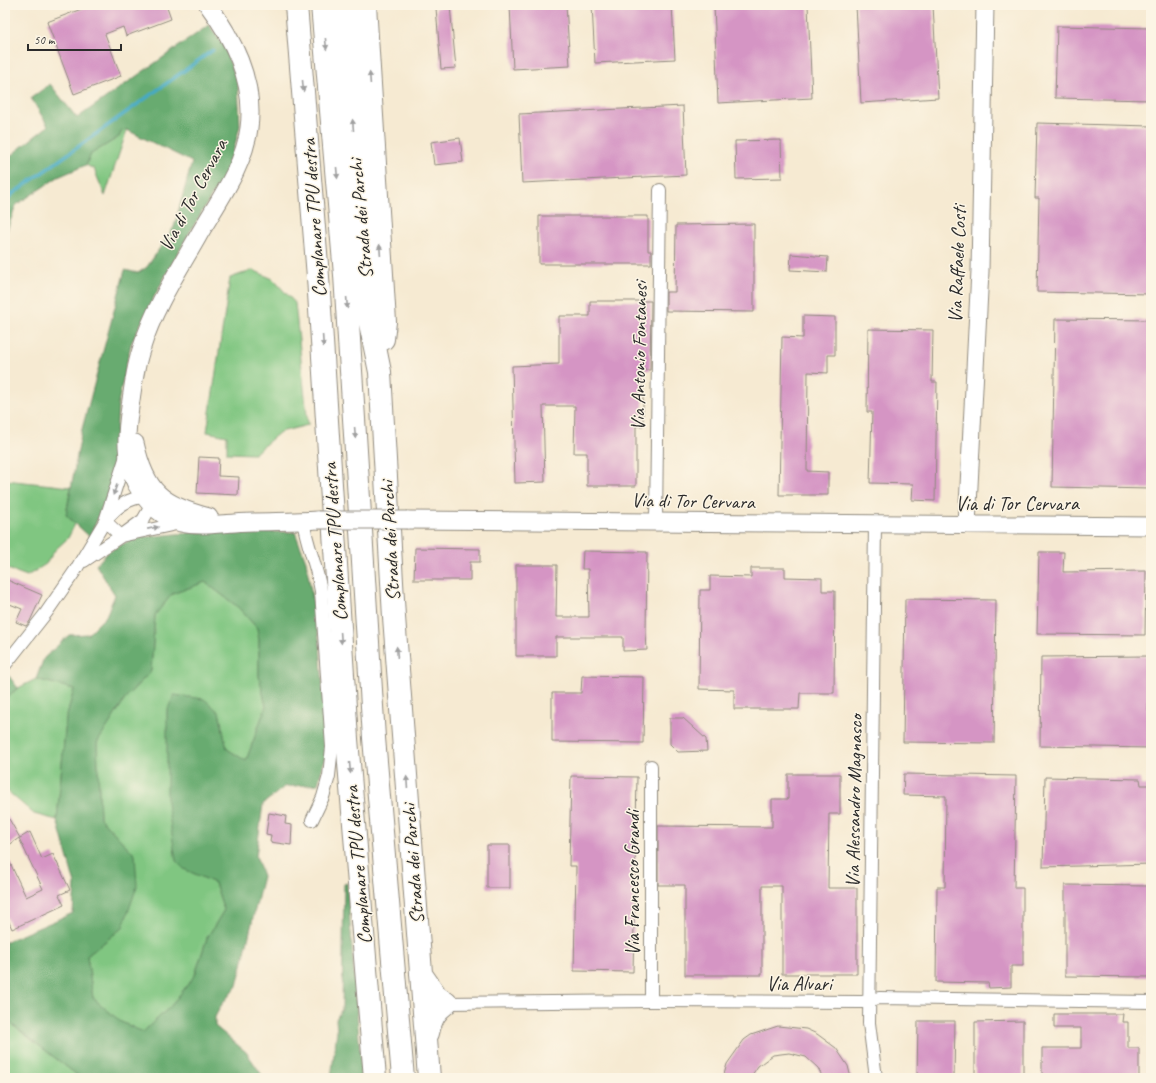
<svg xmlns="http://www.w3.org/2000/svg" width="1156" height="1083" viewBox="0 0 1156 1083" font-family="Caveat,sans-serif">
<rect width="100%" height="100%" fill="#fcf5e5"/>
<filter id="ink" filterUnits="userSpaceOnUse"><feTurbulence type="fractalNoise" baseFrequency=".025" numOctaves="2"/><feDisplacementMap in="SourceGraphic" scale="8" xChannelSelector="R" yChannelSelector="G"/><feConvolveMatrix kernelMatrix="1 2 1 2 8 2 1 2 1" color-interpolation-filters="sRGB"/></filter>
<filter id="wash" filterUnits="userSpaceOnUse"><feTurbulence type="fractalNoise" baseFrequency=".012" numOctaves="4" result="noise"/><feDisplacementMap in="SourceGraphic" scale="16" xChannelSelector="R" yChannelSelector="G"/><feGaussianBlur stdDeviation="0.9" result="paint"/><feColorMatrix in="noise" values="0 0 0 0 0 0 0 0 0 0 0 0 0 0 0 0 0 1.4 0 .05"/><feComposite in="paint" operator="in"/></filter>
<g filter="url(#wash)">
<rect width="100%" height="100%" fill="#f6ead2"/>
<path fill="#80c681" stroke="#567856" d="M127,130L105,196L94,169L86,165L91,154L119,137L121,131Z
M253,270L273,279L295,303L308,425L280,432L254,454L227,453V436L207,432L230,278Z
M5,480L71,487L66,515L75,524L68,538L55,550L46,564L27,576L5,568Z
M205,582L238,607L257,628L259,640V676L266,706L246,761L227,749L219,712L167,711L169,755L184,869L215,883L224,910L207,938L195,975L171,1006L143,1032L121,1022L93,998L87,956L123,927L135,855L100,818L97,743L127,696L151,671L155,615L172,594Z
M36,679L74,689L66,719L57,820L34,814L5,789V699L18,688Z
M5,1019L81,1078H5Z"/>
<path fill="#68ab6f" stroke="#4a6b4d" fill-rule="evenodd" d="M209,25L224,46L238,84L240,126L229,167L188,235L154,297L131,344L118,403L115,459L109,492L90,537L66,515L82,429L125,270L138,273L147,267L174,227L192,162L127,130L122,131L119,137L91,154L86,165L58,177L16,205L5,236V160L48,126L31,98L50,84L77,118Z
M197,532H295L306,561L320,644L327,750L318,784L284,787L263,804L256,856L263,876L237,986L222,1004L215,1017V1026L246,1052L264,1078H81L5,1019V942L73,913L75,884L57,820L66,719L74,689L36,679L44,658L69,635L88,634L106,616L115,595L96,565L109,551L135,538ZM205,582L238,607L257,628L259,640V676L266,706L246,761L227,749L219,712L204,699L174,695L167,711V802L176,861L184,869L215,883L224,910L207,938L195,975L171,1006L143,1032L121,1022L93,998L87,956L123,927L137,886L135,855L100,818L97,743L127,696L151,671L155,615L172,594Z
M9,676L18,688L5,699V677Z
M347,883L362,1078H331L337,1031L336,1019L342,1009L344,884Z"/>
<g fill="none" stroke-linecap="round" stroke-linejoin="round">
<path stroke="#45aac5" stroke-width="3.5" d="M5,204L11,195L213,50"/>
</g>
<g id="blocks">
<path fill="#d595c4" d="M92,5H166L171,19L126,36L123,27L105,34L121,76L74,94L47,22Z
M510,5H566L570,66L513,69Z
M592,5H672L675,59L595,63Z
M714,5H808L812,98L718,103Z
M856,5H933L938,98L861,103Z
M450,6L456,68L441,69L436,8Z
M1057,26L1151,28V100L1055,98Z
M683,106L686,175L522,183L519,114Z
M1037,123L1151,126V294L1037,292L1039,198H1035Z
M460,138L463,162L434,165L431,142Z
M781,140L782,178L736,179L735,141Z
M539,216H648V251H651V264H539Z
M754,224V312L666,311V292H675L676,225Z
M791,254L828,257L827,272L790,270Z
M590,301H651L650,370H643V426H636V486H587V453H574L575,406H543L545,482L515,483L512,366L559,364V316H590Z
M803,316L835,317V355H828V373L808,372L807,471L828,472V495H779L782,337L803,338Z
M1055,319L1151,320V489L1052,487Z
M868,329L933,330L932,382H937L935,501L912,500L913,484L870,483L872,412H867Z
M199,457L219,458L218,476L239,477L238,495L197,493Z
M415,548L480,549V562H470V580H414Z
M583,551L647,552L646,633L647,650L623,651V637H556V656H516V565H557L556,617H589L588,569H582Z
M1039,552H1064L1063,572L1146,571L1145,635L1037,634Z
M751,568H785V577L822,578V591H835L834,693H800L799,709H734V690L699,689L700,590H710V576L751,577Z
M5,579L42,595L30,621L26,626L16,622L22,609L5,602Z
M905,599L996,600L994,743L903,742Z
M1150,656L1148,711H1151V748L1040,746L1041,657Z
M582,676L644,677L643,743L552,742V693H581Z
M670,718H683L706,739L707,751L678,752L670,744Z
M788,774H840V814H829L828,888H857V974H782V886H762V975H685V885H658V826L772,827V799H788Z
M904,774L1016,776L1014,888H1023V966H1011V987L989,988L988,983L936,982L937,887H945L946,796L903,795Z
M571,776L637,777L633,972L574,971L576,866H569Z
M1045,777L1140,779L1141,785H1151V864L1043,867Z
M5,812L20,838L30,832L42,859L53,854L70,890L59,895L64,905L12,929L5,913V852L26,897L43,889L19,838L5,848Z
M269,813L286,816L285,824L292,825L291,845L270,842L271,835L266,834Z
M487,845H510V888H487Z
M1065,885L1151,886V977L1065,976Z
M1054,1014H1123L1122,1022H1128V1048H1139V1078H1042V1048H1081V1028H1054Z
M918,1021H955L954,1078H917Z
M1023,1021V1078H975V1022Z
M778,1026L806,1029L817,1034L836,1048L848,1066L851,1078H823L818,1068L806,1057L789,1053L773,1055L758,1066L750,1078H723L727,1064L744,1040L751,1035Z"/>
</g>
</g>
<g filter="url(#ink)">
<use href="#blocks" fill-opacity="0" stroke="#908a7e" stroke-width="1"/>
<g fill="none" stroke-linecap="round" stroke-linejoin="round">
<defs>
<path id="street" d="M158,494L143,520L121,536L105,521C121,501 133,497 158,494Z
M303,521C307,545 317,567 321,591L332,747L329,776L323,797L312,820
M656,522L660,190
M875,524L869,1023L876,1078
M84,561L121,536L181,523
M5,665L46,613L75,571L105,521L126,456
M651,1001V766
M446,1003L651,1001L862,1002L879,998L1151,1002"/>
<path id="secondary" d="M208,5C234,40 255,83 249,128C244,168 216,204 197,238C177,273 154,308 142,347C135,366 133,387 130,407C126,433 124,460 136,484C146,502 161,517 181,523C198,527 218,524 235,523C262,521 290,522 318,520
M135,443C146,492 162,505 209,517
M407,520L1151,526
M967,525L980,271L985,5"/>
<path id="highway" d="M296,5L318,277L347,739L375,1078
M322,5L345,275L374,738L403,1078
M343,5L370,323L380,372L394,617L429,1078
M365,5L385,322L383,339
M421,974L437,997L446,1003C435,1011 431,1019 428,1033"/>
</defs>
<use href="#street" stroke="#908a7e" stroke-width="14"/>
<use href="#secondary" stroke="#908a7e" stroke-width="19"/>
<use href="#highway" stroke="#908a7e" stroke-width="24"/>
<use href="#street" stroke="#fff" stroke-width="12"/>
<use href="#secondary" stroke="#fff" stroke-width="17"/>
<use href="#highway" stroke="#fff" stroke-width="22"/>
<defs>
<path id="secondary-bridge" d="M318,520H407"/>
</defs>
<use href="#secondary-bridge" stroke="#908a7e" stroke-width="19" stroke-linecap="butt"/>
<use href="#secondary-bridge" stroke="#fff" stroke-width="17"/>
</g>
<defs><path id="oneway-solid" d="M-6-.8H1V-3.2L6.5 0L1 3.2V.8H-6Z"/></defs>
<g fill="#a0a0a0">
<use href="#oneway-solid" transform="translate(326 44) rotate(84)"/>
<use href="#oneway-solid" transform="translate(370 78) rotate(-94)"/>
<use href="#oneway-solid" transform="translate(303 86) rotate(85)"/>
<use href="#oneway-solid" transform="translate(353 125) rotate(-95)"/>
<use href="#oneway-solid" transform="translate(337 173) rotate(85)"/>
<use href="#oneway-solid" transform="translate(380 250) rotate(-94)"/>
<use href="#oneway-solid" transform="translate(347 303) rotate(86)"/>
<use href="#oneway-solid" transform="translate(323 341) rotate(86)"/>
<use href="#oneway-solid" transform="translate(355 433) rotate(86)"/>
<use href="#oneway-solid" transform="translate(115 490) rotate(110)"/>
<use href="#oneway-solid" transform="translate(153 528) rotate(-11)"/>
<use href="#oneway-solid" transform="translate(341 638) rotate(86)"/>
<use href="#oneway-solid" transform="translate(397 652) rotate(-94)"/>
<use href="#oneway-solid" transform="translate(350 768) rotate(85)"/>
<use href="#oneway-solid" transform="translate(407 782) rotate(-94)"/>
</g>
</g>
<g text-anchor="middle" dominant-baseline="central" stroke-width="3" stroke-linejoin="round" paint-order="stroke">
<g font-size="20" fill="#2b2b2b" stroke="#fcf5e5">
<text transform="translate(193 195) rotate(-62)">Via di Tor Cervara</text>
<text transform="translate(314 218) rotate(-94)">Complanare TPU destra</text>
<text transform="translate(361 219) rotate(-95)">Strada dei Parchi</text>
<text transform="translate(957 264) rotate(-88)">Via Raffaele Costi</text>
<text transform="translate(639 356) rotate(-89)">Via Antonio Fontanesi</text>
<text transform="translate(693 501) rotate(1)">Via di Tor Cervara</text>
<text x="1017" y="503">Via di Tor Cervara</text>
<text transform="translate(390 541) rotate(-93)">Strada dei Parchi</text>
<text transform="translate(335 542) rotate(-94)">Complanare TPU destra</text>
<text transform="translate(854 801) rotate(-89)">Via Alessandro Magnasco</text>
<text transform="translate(413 864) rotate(-94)">Strada dei Parchi</text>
<text transform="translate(358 865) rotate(-95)">Complanare TPU destra</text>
<text transform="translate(632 883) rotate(-90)">Via Francesco Grandi</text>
<text x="799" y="983">Via Alvari</text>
</g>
</g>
<rect width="1156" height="1083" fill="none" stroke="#fcf5e5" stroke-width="20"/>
<path d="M28 44v6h93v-6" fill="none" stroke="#2b2b2b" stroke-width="2"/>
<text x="34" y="44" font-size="12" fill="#2b2b2b" stroke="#fcf5e5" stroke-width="3" paint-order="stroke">50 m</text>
</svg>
